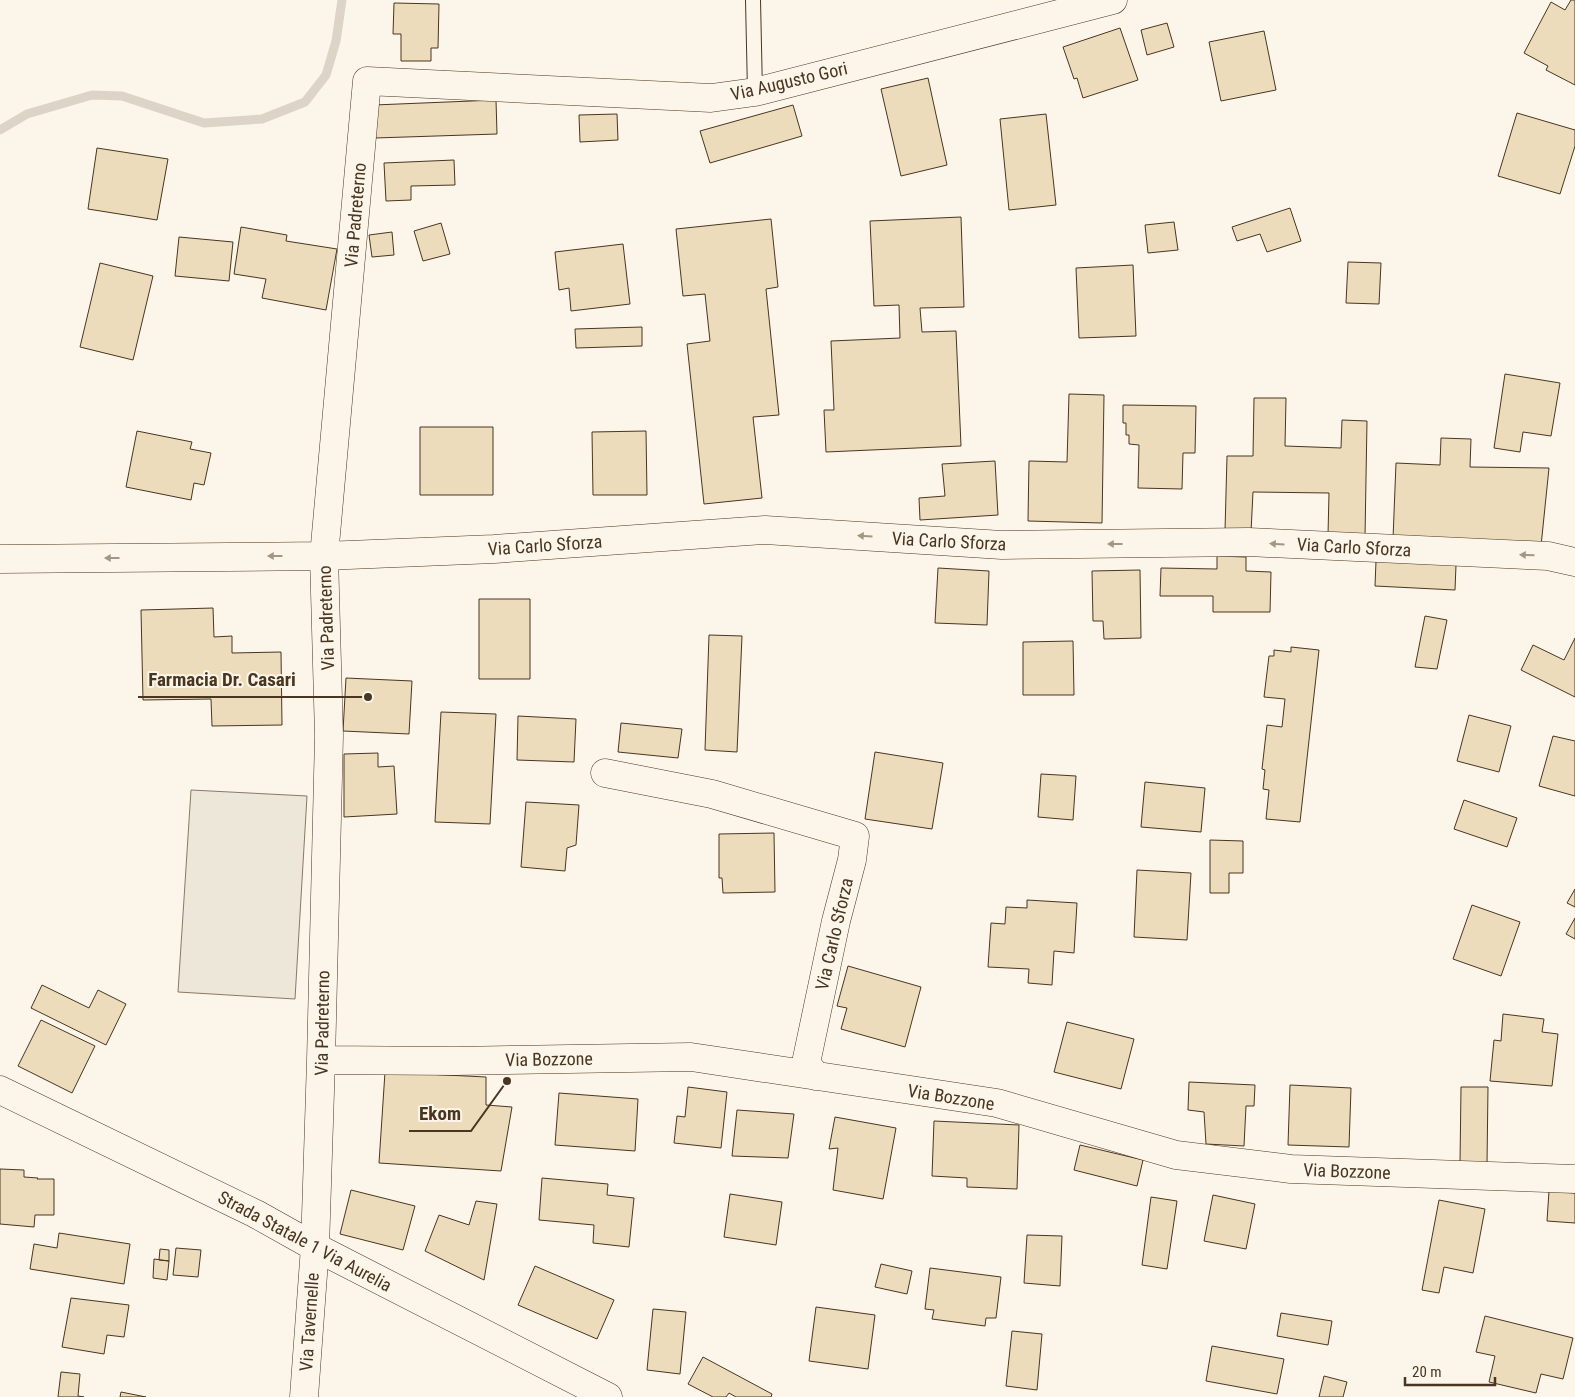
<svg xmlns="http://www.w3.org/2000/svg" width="1575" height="1397" viewBox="0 0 1575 1397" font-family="'Roboto Condensed',sans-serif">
<rect width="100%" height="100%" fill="#fbf6e9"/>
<path fill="#ede7d9" stroke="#887966" d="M191,790L307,796L295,999L178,992Z"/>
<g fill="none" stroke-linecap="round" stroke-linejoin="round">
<path stroke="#dcd4c6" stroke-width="9" d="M0,130L27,114L92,95L122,96L204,123L262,119L305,102L326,75L336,41L342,0"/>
</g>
<path fill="#ecdcbc" stroke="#4a3520" d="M1571,0H1575V85L1546,70L1548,66L1524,53L1551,2L1565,10Z
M394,3L439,4L438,48H431V61H401V34H393Z
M1167,23L1174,47L1147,55L1141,30Z
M1120,28L1138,80L1083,98L1077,78L1074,79L1063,47Z
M1264,31L1276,90L1221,101L1209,42Z
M928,78L947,165L901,176L881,89Z
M496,100L497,134L375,138L374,105Z
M793,105L802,136L710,163L700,131Z
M1517,113L1575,130V146L1560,194L1498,176Z
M617,114L618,140L580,142L579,115Z
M1046,114L1056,205L1009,210L1000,119Z
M97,148L168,159L157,220L88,209Z
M454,160L455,185L411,186V200L386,201L384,163Z
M1290,208L1301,241L1267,252L1260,234L1237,241L1232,227Z
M961,217L964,307L920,308L922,332L956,331L961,446L826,452L824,410H834L831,341L900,338L899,305L874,306L870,221Z
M771,219L778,287L766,289L779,415L753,417L762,498L704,504L687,344L710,341L705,294L683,296L676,229Z
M1174,222L1178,250L1148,253L1145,225Z
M441,223L450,254L423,261L414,231Z
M241,227L287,235L286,241L337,249L326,310L262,298L266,279L234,274Z
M392,232L394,255L372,257L369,235Z
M179,237L233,242L229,281L175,276Z
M623,244L630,304L571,311L569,288L559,290L555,252Z
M1348,262L1381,263L1379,304L1346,303Z
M100,263L153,276L133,360L80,347Z
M1133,265L1136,336L1079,338L1076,268Z
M642,327V346L576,348L575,329Z
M1505,374L1560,383L1551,436L1523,432L1520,452L1494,448Z
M1069,394L1104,395L1102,523L1028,521L1029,461L1067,462Z
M1254,398H1286L1285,446L1341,448L1342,420L1367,421L1365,537L1328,535L1329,493L1253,492L1251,532L1225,531L1227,456H1253Z
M1123,405L1196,406L1195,453H1183L1182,489L1138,488L1139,445L1129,444V435H1126V423H1123Z
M420,427H493V495H420Z
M137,431L192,442L190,449L211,453L204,485L194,483L191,500L126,487Z
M646,431L647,495H593L592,432Z
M1441,438L1471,439L1470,467L1549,468L1541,546L1393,539L1396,463L1440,465Z
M995,461L998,515L920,520L919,498L945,496L942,464Z
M1217,556L1246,557V571L1271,572L1270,612H1213V596H1160L1161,568L1217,569Z
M1376,561L1456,565L1455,590L1375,586Z
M938,568L989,571L987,625L935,623Z
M1140,570L1141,638L1104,639L1103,621H1093L1092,571Z
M479,599H530V679H479Z
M213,608L214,637L232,636V653L281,652L282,725L212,726L211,699L143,700L141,610Z
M1425,616L1447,620L1437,669L1415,667Z
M709,635L742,636L737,752L705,750Z
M1575,638V697L1521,670L1533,645L1564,660Z
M1073,641L1074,695H1023V642Z
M1291,647L1319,650L1300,822L1266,819L1269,790L1263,789L1265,770L1262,769L1267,725L1282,727L1285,699L1264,697L1269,656H1274V650L1291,652Z
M346,678L412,681L409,734L343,731Z
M441,712L496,714L490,824L435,822Z
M1469,715L1511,726L1499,772L1457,761Z
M518,716L576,719L574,762L517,760Z
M621,723L682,729L678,758L618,752Z
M1553,736L1575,741V796L1539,786Z
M875,752L943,763L932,829L865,819Z
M378,753V767L394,766L397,814L344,817V754Z
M1041,774L1076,776L1073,820L1038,817Z
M1145,782L1205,788L1201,832L1141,827Z
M1464,800L1517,818L1507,847L1454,829Z
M526,802L579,805L576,845L567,848L565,871L521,867Z
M774,833L775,892L723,893L722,878H719V834Z
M1210,840L1243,841V873H1229V893H1210Z
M1137,870L1191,873L1187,940L1134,937Z
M1575,889V907L1567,903Z
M1027,900L1077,903L1074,953L1054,951L1052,985L1028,983L1029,969L988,967L991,923L1005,924L1006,907L1027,908Z
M1472,905L1520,922L1501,976L1453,959Z
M1575,918V939L1566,934Z
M848,966L921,987L905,1047L841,1029L847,1008L837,1006Z
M42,985L89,1008L98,990L126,1004L106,1045L31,1008Z
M1503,1014L1544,1019L1542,1032L1558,1034L1552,1086L1490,1081L1494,1040L1501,1041Z
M41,1020L95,1046L72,1093L18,1066Z
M1067,1022L1134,1039L1121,1089L1054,1072Z
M385,1072L486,1077V1105L512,1107L501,1171L379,1163Z
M1189,1082L1255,1085L1254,1106H1246L1244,1146L1206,1144L1204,1112L1188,1110Z
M1290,1085L1351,1088L1349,1147L1288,1145Z
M688,1087L727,1092L721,1148L674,1143L677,1116L685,1117Z
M1461,1087H1488L1487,1164H1460Z
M559,1093L638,1099L635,1151L555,1145Z
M737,1110L794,1114L788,1158L732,1156Z
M835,1117L896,1128L883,1199L833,1190L838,1148L829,1149Z
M934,1121L1019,1125L1017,1189L967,1187V1178L932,1176Z
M1080,1145L1143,1160L1137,1186L1074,1170Z
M0,1169L24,1170V1177L38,1178L37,1179H54V1215H35L34,1227L0,1224Z
M542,1178L608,1184L607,1195L634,1198L629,1247L593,1243L594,1225L539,1220Z
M351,1190L415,1206L403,1250L340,1234Z
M1549,1191L1575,1193V1223L1547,1221Z
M730,1194L782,1202L776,1245L724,1237Z
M1213,1195L1255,1204L1246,1249L1204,1241Z
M1151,1197L1177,1201L1167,1269L1142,1265Z
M1439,1200L1485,1209L1473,1273L1444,1267L1439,1293L1422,1290Z
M476,1201L497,1204L484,1280L425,1251L439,1215L469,1225Z
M59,1233L130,1244L124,1284L30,1269L34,1244L57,1248Z
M1027,1235L1062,1236L1060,1286L1024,1283Z
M176,1248L201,1250L198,1277L173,1275Z
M160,1249L169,1250V1261L159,1260Z
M154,1259L169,1261L167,1280L153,1278Z
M881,1264L912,1271L907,1294L875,1287Z
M535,1266L614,1300L597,1339L518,1305Z
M930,1268L1001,1277L996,1318H986L985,1326L932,1319L934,1310L925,1309Z
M71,1298L129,1305L124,1337L107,1335L104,1354L62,1347Z
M816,1307L875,1315L868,1369L809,1361Z
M653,1309L686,1312L680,1374L647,1370Z
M1281,1313L1332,1321L1328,1345L1277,1336Z
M1485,1316L1573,1338L1563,1379L1541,1374L1536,1393L1489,1382L1495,1356L1476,1352Z
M1012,1331L1042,1334L1037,1390L1006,1386Z
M1212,1346L1284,1359L1277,1394L1206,1381Z
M703,1357L772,1394L771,1397H736L729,1393L726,1397H713L688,1384Z
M61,1372L80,1374L78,1396L84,1397H58Z
M1324,1376L1347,1382L1343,1397H1319Z
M121,1392L146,1397H120Z"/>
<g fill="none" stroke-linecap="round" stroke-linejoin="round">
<defs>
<path id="lane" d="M753,0L755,92"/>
<path id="street" d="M0,559L324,556L494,549L765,530L1002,545L1248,542L1548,556L1575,562
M605,773L712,794L855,836L852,860L836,921L806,1063L816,1076
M321,1060L455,1061L691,1057L997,1103L1176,1155L1291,1169L1575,1179
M304,1397L315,1247L321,1060L329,736L324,556L367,81L711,98L755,92L1113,0"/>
<path id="primary" d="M0,1090L256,1214L315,1247L608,1397"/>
</defs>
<use href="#lane" stroke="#4a3520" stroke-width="16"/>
<use href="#street" stroke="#4a3520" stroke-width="29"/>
<use href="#primary" stroke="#4a3520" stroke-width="29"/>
<use href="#lane" stroke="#fbf6e9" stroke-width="14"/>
<use href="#street" stroke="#fbf6e9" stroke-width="28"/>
<use href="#primary" stroke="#fbf6e9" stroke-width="28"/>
</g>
<defs><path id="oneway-solid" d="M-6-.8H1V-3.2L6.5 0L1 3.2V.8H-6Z" transform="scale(1.25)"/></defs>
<g fill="#a29684">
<use href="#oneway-solid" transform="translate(865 536) rotate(-176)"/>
<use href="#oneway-solid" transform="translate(1115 544) rotate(180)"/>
<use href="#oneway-solid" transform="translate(1277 544) rotate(-177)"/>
<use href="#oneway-solid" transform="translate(1527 555) rotate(-178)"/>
<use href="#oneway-solid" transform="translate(275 556) rotate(180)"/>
<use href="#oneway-solid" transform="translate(112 558) rotate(180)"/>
</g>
<g text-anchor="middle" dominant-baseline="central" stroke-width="4" stroke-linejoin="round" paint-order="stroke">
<g font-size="18" fill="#4a3520" stroke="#fbf6e9">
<text transform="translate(789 81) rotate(-13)">Via Augusto Gori</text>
<text transform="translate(355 215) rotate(-85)">Via Padreterno</text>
<text transform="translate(949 541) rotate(3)">Via Carlo Sforza</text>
<text transform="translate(545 545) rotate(-4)">Via Carlo Sforza</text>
<text transform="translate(1354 547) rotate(3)">Via Carlo Sforza</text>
<text transform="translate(326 618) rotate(-92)">Via Padreterno</text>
<text transform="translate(834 934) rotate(-77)">Via Carlo Sforza</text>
<text transform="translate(322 1023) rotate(-89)">Via Padreterno</text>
<text transform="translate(549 1059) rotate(-1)">Via Bozzone</text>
<text transform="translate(951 1097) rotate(9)">Via Bozzone</text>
<text transform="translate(1347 1171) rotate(2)">Via Bozzone</text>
<text transform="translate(305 1241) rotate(28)">Strada Statale 1 Via Aurelia</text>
<text transform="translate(309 1322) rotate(-86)">Via Tavernelle</text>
</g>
</g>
<path fill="none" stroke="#4a3520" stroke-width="2" d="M368 697L306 697H138M507 1081L471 1131H409"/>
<g fill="#4a3520" stroke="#fbf6e9" stroke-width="2">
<circle cx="368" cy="697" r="5"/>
<circle cx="507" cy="1081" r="5"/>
</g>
<g font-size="19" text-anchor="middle" font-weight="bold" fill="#4a3520" stroke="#fbf6e9" stroke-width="4" stroke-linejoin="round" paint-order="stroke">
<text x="222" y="686">Farmacia Dr. Casari</text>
<text x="440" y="1120">Ekom</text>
</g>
<path d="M1405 1377v8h90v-8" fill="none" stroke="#4a3520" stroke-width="2.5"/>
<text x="1412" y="1377" font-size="15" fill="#4a3520" stroke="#fbf6e9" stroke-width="4" paint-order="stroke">20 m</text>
</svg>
